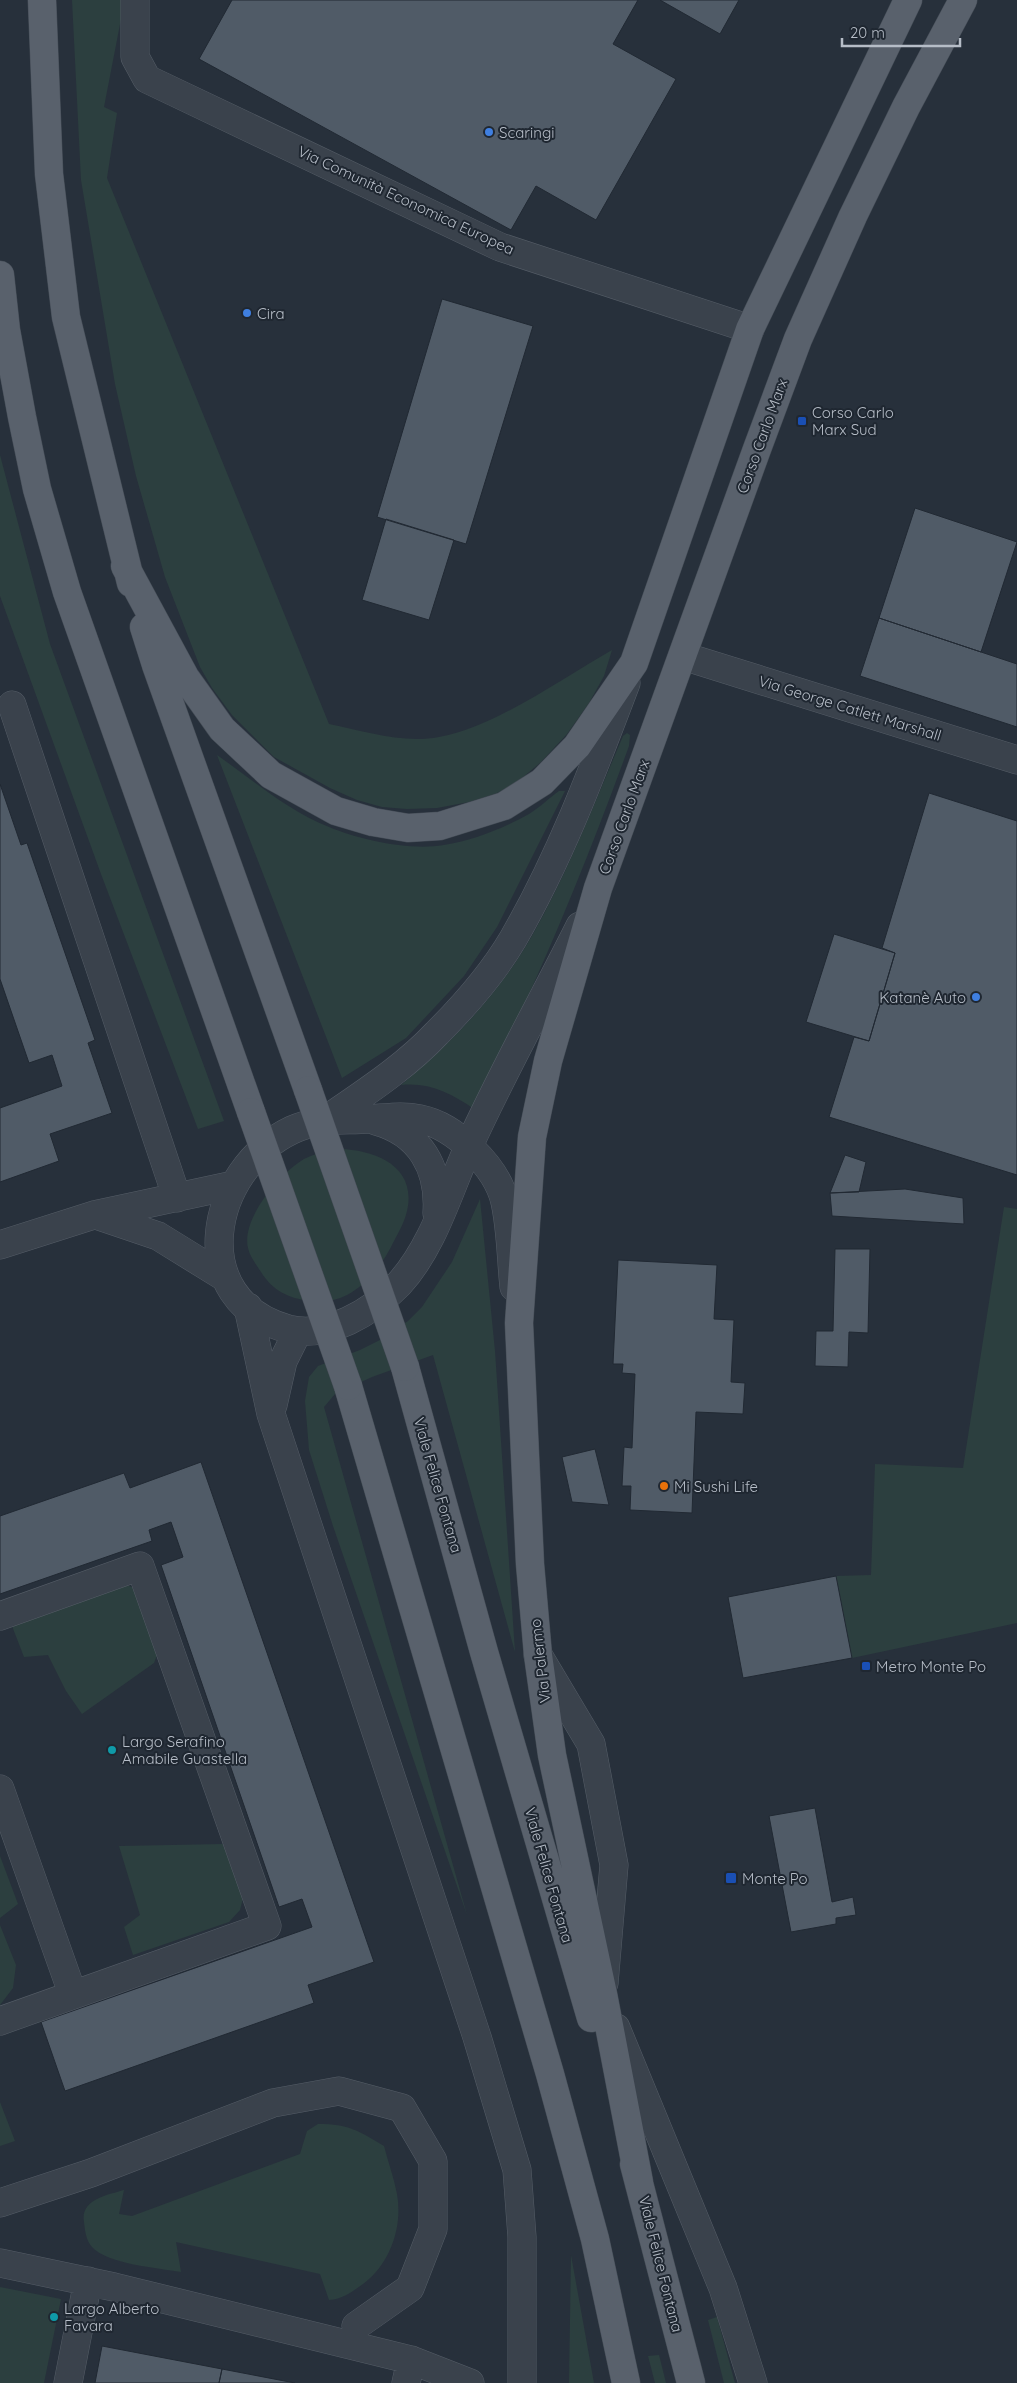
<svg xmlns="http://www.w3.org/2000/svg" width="1017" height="2383" viewBox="0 0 1017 2383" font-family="Quicksand,sans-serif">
<rect width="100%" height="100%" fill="#27303b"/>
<path fill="#2c3f3f" d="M72,0H121L122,14L104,107L117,113L107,178L329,724C364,731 403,744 439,737C493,728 563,678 612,650L604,676L589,703L567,734L541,762L516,783L495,794L469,802L437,808L407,809L382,807L357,800L330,788L274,757L232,715L212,688L200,667L165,577L136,476L115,384L81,180Z
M0,455L50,644L224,1121L198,1129L101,874L0,596Z
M627,733L630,735L629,746C584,870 534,991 474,1109C451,1093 429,1082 401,1085C452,1042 500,993 533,934C568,872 595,802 623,736Z
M217,755C253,780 288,811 329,827C360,840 410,851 444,845C472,841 504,828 529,814C539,808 549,798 559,791H565L497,927L464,976L406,1038L342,1078Z
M340,1149C374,1150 414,1165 408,1206C406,1219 400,1230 394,1241C384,1262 368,1284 347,1295C335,1301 323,1303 310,1301C288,1298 273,1291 261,1272C256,1264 250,1257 248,1248C241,1219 280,1173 304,1159C316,1153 327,1151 340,1149Z
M480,1199L495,1351L515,1652L433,1355L372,1377L335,1394L324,1407L467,1915L333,1526L309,1450L305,1401L309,1377L318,1366L360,1350L380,1340L408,1321L422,1307L452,1262Z
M1004,1207L1017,1209V1623L852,1658L836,1576L871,1575L875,1464L963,1468Z
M126,1585L135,1588L157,1655L154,1663L82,1714L66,1691L48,1655L24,1657L12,1626Z
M223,1844L243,1898L240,1910L229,1922L133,1955L124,1927L140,1915L119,1846Z
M0,1856L18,1904L0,1918Z
M0,1925L16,1965L13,1988L0,2005Z
M0,2102L15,2141L0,2146Z
M318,2124C349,2124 359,2131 384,2146C388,2162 394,2178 397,2194C403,2227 390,2264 363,2284C352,2292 343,2299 329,2300L320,2274L176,2242L181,2272C158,2268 107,2264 92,2247C86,2240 85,2231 84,2222C80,2199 108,2195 124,2190L119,2214L132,2216L300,2154L307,2131Z
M571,2255L594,2383H569Z
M0,2287L61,2299L44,2383H0Z
M717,2317L735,2383H724L708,2320Z
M659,2355L666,2383H655L648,2356Z"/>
<path fill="#505b67" stroke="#212933" d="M232,0H638L613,44L676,79L596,220L536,186L511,230L199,59Z
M660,0H739L720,34Z
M442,299L533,326L466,544L377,517Z
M915,508L1017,542L981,652L879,618Z
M386,519L454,540L429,620L362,600Z
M879,618L1017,664V727L860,676Z
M0,784L21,845L27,843L95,1040L88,1043L112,1113L50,1134L59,1161L0,1182V1108L62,1086L52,1055L29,1063L0,979Z
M929,793L1017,821V1175L829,1117L854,1037L869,1041L895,953L882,948Z
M834,934L895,953L869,1041L806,1022Z
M845,1155L866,1162L859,1192L830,1193Z
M905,1189L963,1198L964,1224L832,1216L830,1193Z
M835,1249H870L868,1333L849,1332L848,1367L815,1366L816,1331H833Z
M618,1260L717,1265L714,1319L734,1320L731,1382L745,1383L743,1414L696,1412L692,1513L630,1510L631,1486H622L624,1447L632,1448L635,1374L622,1373L623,1364H613Z
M595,1449L609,1505L572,1502L562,1457Z
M201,1462L374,1962L308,1985L314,2003L65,2091L41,2022L312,1927L302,1899L279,1907L161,1565L183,1557L171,1522L149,1530L152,1541L0,1594V1516L124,1473L130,1488Z
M836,1576L852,1658L743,1678L728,1597Z
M815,1808L832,1902L853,1897L856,1915L836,1918V1924L791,1932L769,1816Z
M102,2346L222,2369L219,2383H95Z
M222,2369L295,2383H219Z"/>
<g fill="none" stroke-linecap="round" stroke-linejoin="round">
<defs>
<path id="minor" d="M135,0V57L147,79L500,247L750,329
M683,656L1017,760
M12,705L177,1198
M327,1119C366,1092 405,1067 437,1033C465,1005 493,973 513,939C560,858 593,770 626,683
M376,1121C420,1133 440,1168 437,1213
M96,1215L158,1236L226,1278
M0,1245L94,1215L234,1185
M514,1287C511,1259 511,1229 505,1202C497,1167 455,1126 420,1119C402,1115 387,1118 369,1119C341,1121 318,1118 292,1130C208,1170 184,1300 288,1329C328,1339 372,1312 399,1284C433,1247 448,1193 468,1148C502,1073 543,1000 580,926
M248,1307L271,1414L477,2037L517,2170L522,2237V2383
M273,1405L283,1361L298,1331
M0,1616L140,1566L267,1926L0,2021
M538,1655L591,1744L614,1865L604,1983
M0,1789L73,1995
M616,2028L723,2288L753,2383
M0,2203L91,2173L273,2103L339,2091L402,2108L433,2161V2229L410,2288L356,2326
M0,2263L114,2287L411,2360L470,2383
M68,2383L88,2281
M406,2383L411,2360"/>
<path id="major" d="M42,0L49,174L66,317L131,583
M0,275L6,330L22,417L37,489L67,592L251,1112
M125,566L185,677L222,729L271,775L336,811L373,822L408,828L440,826L504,806L542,782L577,746L634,663L750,329L908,0
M144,627L156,665L308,1090
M405,1367L484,1652L591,2018
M348,1386L550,2074L595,2239L626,2383
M634,2164L691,2383
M639,2182L603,1994L552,1755L538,1655L530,1564L519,1323L532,1137L548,1061L598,888L757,449L798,339L853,216L906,107L963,0"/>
</defs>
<use href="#minor" stroke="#555d67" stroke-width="29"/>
<use href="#major" stroke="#434b55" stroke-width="29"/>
<use href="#minor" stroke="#3a424c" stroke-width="28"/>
<use href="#major" stroke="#59616c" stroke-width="28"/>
<defs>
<path id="major-bridge" d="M308,1090L405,1367
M251,1112L348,1386"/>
</defs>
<use href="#major-bridge" stroke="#434b55" stroke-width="29" stroke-linecap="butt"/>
<use href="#major-bridge" stroke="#59616c" stroke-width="28"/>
</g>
<g fill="#3f7fe0" stroke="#1f2731" stroke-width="2">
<circle cx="489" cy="132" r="5"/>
<circle cx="247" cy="313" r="5"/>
<circle cx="976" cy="997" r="5"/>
</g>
<g fill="#1a4fb4" stroke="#1f2731" stroke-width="2">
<rect x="797" y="416" width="10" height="10" rx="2.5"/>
<rect x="861" y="1661" width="10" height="10" rx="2.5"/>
<rect x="725" y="1872" width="12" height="12" rx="2.5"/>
</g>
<circle fill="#e8710a" stroke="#1f2731" stroke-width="2" cx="664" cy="1486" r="5"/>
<g fill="#0f9aa8" stroke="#1f2731" stroke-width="2">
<circle cx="112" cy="1750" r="5"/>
<circle cx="54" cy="2317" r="5"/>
</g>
<g text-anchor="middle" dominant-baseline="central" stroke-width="4" stroke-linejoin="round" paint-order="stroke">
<g font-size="15" fill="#b6bdc7" stroke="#1f2731" text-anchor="start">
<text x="499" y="132">Scaringi</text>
<text x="257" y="313">Cira</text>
<text x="812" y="412">Corso Carlo<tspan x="812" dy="17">Marx Sud</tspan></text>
<text x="966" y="997" text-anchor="end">Katanè Auto</text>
<text x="674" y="1486">Mi Sushi Life</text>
<text x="876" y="1666">Metro Monte Po</text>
<text x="122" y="1741">Largo Serafino<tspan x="122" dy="17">Amabile Guastella</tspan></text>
<text x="742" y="1878">Monte Po</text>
<text x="64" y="2308">Largo Alberto<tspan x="64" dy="17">Favara</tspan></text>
</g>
<g font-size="15" fill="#b6bdc7" stroke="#1f2731">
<text transform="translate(406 200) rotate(25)">Via Comunità Economica Europea</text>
<text transform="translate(762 436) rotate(-70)">Corso Carlo Marx</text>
<text transform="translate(850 708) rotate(17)">Via George Catlett Marshall</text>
<text transform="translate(624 817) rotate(-70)">Corso Carlo Marx</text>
<text transform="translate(438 1485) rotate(74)">Viale Felice Fontana</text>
<text transform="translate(540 1661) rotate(-97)">Via Palermo</text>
<text transform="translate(549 1875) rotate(74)">Viale Felice Fontana</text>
<text transform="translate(661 2264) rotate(76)">Viale Felice Fontana</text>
</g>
</g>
<path d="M842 38v8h118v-8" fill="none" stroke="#b6bdc7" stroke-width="2.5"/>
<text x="850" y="38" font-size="15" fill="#b6bdc7" stroke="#1f2731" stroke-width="4" paint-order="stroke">20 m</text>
</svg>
